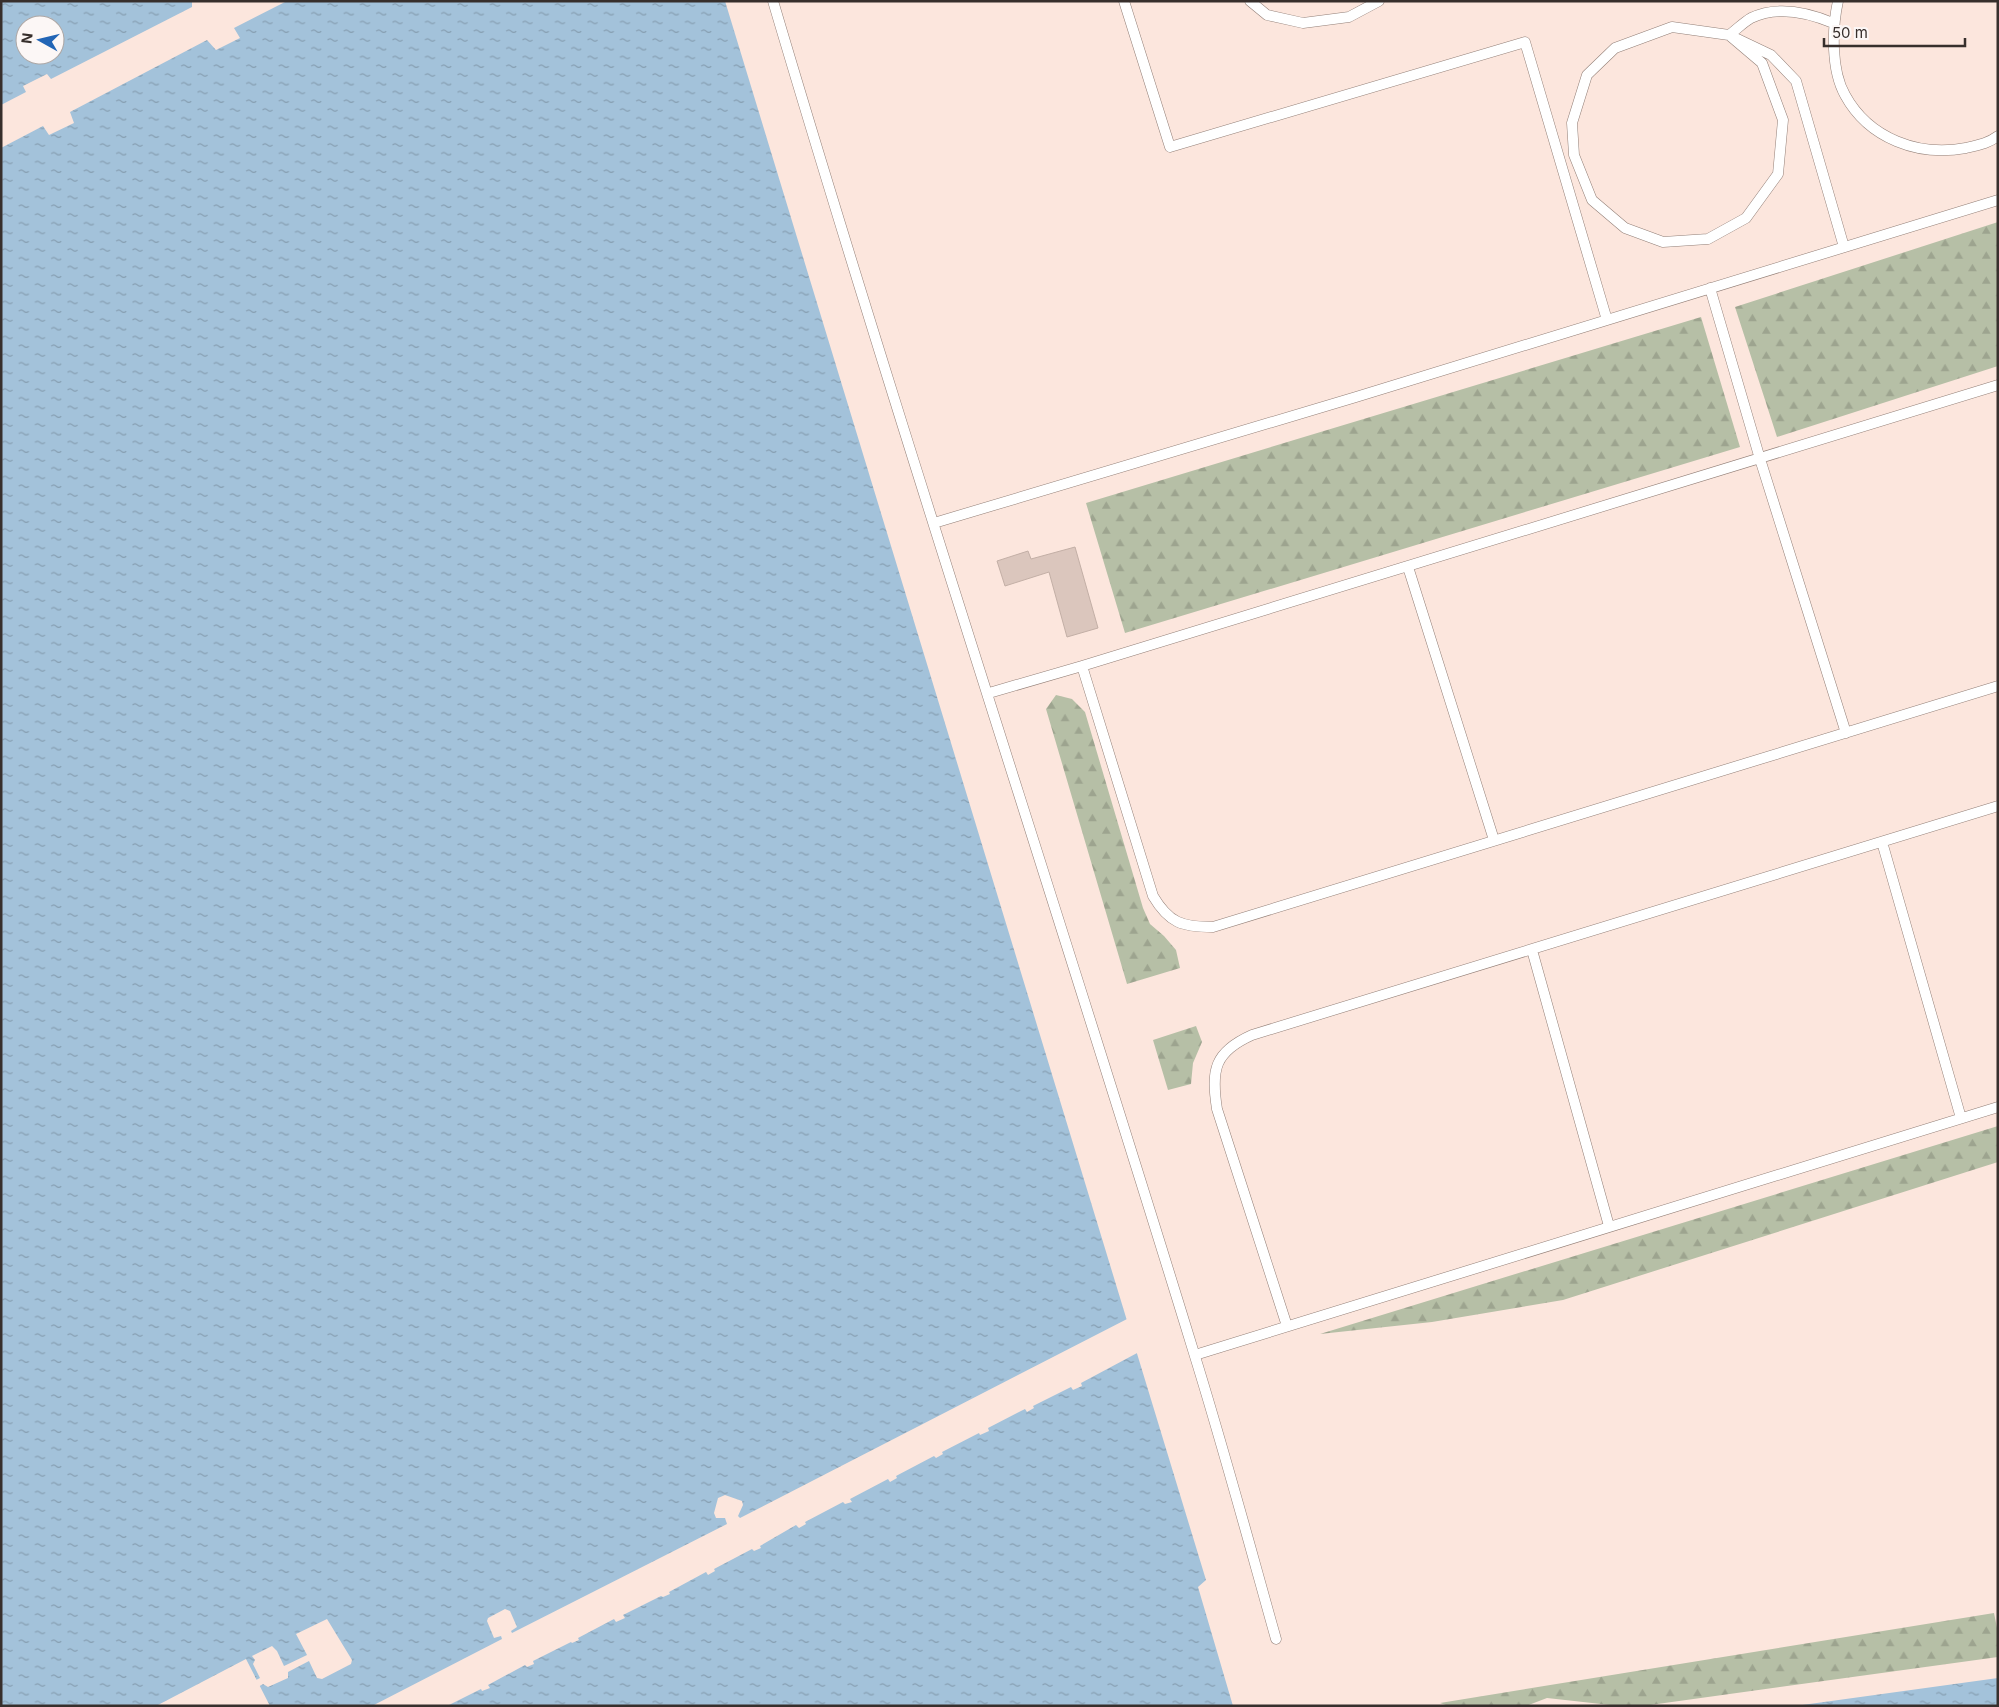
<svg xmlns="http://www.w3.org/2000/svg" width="1999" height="1707" viewBox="0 0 1999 1707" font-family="Inter,sans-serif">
<defs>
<pattern id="forest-firs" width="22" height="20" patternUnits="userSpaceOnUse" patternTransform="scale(1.25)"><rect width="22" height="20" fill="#b6bfa6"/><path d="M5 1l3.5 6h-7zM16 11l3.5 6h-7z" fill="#9da48f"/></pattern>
<pattern id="water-ripples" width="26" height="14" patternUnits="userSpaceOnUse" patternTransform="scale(1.25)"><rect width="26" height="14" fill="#a3c2da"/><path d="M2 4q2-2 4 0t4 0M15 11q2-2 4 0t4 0" fill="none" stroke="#869eb1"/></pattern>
</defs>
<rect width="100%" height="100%" fill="#fce6dd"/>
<path fill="url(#forest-firs)" d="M1998,222V366L1777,437L1735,307Z
M1701,317L1740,447L1125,633L1086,503Z
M1056,695L1072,699L1085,712L1143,908L1150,924L1164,936L1176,950L1180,968L1127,984L1046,709Z
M1196,1026L1202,1042L1193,1063L1191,1084L1168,1090L1153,1040Z
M1998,1126V1162L1563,1300L1432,1322L1320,1334Z
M1994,1613L1998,1633V1657L1643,1706H1619L1547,1698L1526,1706H1449L1440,1703Z"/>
<path fill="url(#water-ripples)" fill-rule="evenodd" d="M1,1H725L1206,1580L1198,1587L1233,1706H270L246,1659L156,1706H1ZM25,25H55V55H25Z
M1998,1678V1706H1795Z"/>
<path fill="#fce6dd" d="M192,1H287L234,28L240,38L216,50L207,40L70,112L74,123L49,135L43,126L1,148V105L26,92L23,86L47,74L51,79L192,7Z
M1129,1318L1139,1352L1081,1383L1082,1386L1073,1390L1071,1387L1033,1406L1034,1408L1027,1412L1025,1409L988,1428L989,1431L980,1435L979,1433L942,1452L943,1454L936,1458L934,1456L896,1476L897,1478L890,1482L888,1479L850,1499L852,1502L845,1504L843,1502L805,1522L806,1524L799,1528L796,1525L760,1546L761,1548L754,1551L752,1549L714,1569L715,1571L708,1575L706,1572L669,1592L670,1594L663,1597L661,1596L623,1615L625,1618L616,1622L614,1619L578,1638L579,1640L572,1643L571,1642L533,1661L534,1664L527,1667L525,1665L488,1685L490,1688L482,1691L481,1689L447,1706H372L502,1639L501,1636L494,1638L487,1621L488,1618L505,1609L510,1611L517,1627L511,1631L512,1633L727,1524L725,1518H716L714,1513L718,1498L725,1495L742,1501L743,1505L738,1516L740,1518Z
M327,1619L352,1660L351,1664L322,1679L317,1678L309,1661L288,1672V1678L268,1687L263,1684L258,1687L254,1681L260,1678L253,1664L255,1660L252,1656L272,1646L277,1651L284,1666L307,1655L296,1634Z"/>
<path fill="#dbc6bd" stroke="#c3afa6" d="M1075,547L1098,628L1067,637L1049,572L1005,586L997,561L1028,551L1031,559Z"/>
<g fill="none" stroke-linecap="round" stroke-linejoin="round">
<defs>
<path id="lane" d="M773,1C907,453 1055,900 1193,1350C1223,1446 1249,1543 1276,1639
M1124,1L1170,147L1525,42L1607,320
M1250,1L1267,15L1303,23L1349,17L1379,1
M1838,1C1832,29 1831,70 1845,95C1869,139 1919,157 1966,148C1978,145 1987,144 1998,136
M1833,23C1807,12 1778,5 1751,18C1744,22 1736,30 1729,35L1762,63L1783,120L1778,174L1746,218L1708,239L1663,242L1625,228L1592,200L1574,155L1572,123L1587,75L1615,48L1672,27L1729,35L1771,55L1796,81L1844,247
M1710,288L1760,459L1846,733
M934,523L1356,397L1998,200
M1408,567L1494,840
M1082,666L1153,896C1169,923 1182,927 1213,927L1998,686
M989,693L1082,666L1998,385
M1882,842L1961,1118
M1532,950L1609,1226
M1287,1326L1217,1109C1211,1070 1214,1052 1252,1035L1998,806
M1195,1355L1998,1107"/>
</defs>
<use href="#lane" stroke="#927f77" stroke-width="11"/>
<use href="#lane" stroke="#fff" stroke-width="10"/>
</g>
<rect width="1999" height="1707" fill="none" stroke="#372f2c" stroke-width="5"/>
<g transform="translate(40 40) rotate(278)"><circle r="24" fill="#fcf7f6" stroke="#ada7a5"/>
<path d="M0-4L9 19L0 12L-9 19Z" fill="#2265b6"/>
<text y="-8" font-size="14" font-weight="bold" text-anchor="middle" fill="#372f2c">N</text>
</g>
<path d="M1824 38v8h141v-8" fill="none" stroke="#372f2c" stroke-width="2.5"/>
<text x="1832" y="38" font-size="15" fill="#372f2c" stroke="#fcf7f6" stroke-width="4" paint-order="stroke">50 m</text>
</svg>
